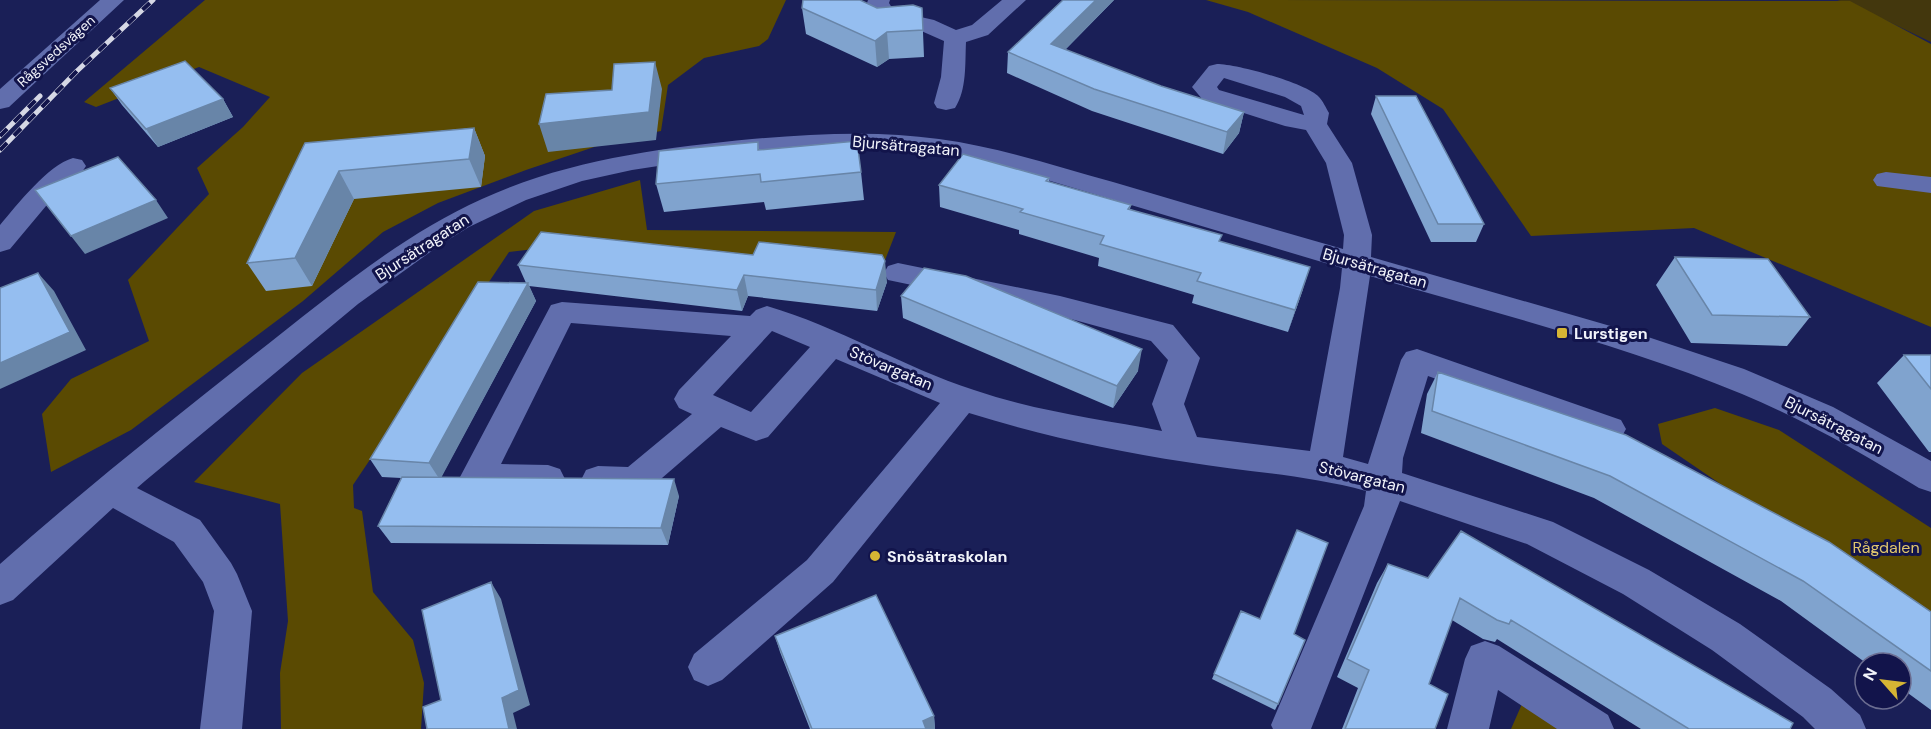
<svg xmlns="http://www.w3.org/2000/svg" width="1931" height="729" viewBox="0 0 1931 729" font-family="'DM Sans',sans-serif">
<rect width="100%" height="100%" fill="#1a1f57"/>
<path fill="#43370d" d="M1837,0H1931V42L1854,5Z"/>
<path fill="#5a4a02" d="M205,0H786L768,39L759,46L704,58L668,85L661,131L615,140L526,170L438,203L383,232L303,301L131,430L51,472L42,414L71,379L149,341L128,280L209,194L197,168L243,127L270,97L199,67L96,107L84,102Z
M1206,0L1850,1L1931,44V327L1694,228L1531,236L1443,109L1377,68L1248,12Z
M640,180L647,230L896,232L882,268L594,242L509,252L353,485L354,508L362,511L373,592L413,640L424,683L421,729H281L280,673L288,621L280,504L194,482L302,373L534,211Z
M1715,408L1779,430L1931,528V628L1662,444L1658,424Z
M1525,697L1564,729H1511Z"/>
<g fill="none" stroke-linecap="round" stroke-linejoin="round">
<path fill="#616ead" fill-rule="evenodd" d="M100,0H124L9,107L0,109V89Z
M868,0H890L889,3L894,11L934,20L956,30L972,25L1002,0H1026L988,35L966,42C965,63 967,90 955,108L946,110L937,108L934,103L941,77L944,41L919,30L878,21L867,3Z
M1217,64C1237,64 1306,83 1319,97C1323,101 1326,108 1329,113L1327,124L1352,163L1372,235L1371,257L1645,336L1744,369L1833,407L1931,461V492L1919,488C1862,453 1804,420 1742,394C1624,345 1493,313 1370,276L1343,457L1368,464L1401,360L1406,352L1417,349L1621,420L1626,429L1621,438L1609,442L1428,376L1403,458L1402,473L1553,522L1649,570L1740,624L1831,689L1860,715L1866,729H1815L1803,717L1712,650L1623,594L1527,544L1400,501L1311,729H1273L1271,725L1364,506L1366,491C1307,475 1247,472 1186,462C1113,451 1039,435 969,413L833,582L722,680L708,686L694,680L688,667L694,654L807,560L940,403L836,359L768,437L756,441L721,427L647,491C628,497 605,496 586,490L581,480L586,470L598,466L628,467L692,414L679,408L674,399L679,390L731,336L571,323L501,464L548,465L560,469L565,479L560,489C537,497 488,495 465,487L460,477L551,305L562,302L750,316L756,310L767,306C839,327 903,367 974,390C1035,411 1099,419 1162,431L1152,404L1168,360L1151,341L1060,316L888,280L884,273L888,266L898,263L1060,296L1173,325L1200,358L1184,404L1197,437L1310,451L1340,288L1342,268L990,163L937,154L883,149L802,151L691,161L632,170L582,181L526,200L469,227L440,245L358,304L145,481L137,488L200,520L231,563L237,574L252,611L242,729H200L214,611L203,582L174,542L113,508L13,600L0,605V564C82,491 168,423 254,355C327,298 398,237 482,199C567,160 660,148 752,139C814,134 877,130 939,139C998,147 1055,166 1113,182C1190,205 1266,227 1343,249L1344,235L1326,163L1306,130L1285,126L1203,100L1192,87L1209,66ZM1224,78L1285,97L1301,106L1304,115L1219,90L1217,87ZM772,331L810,347L751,412L713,395Z
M73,158L82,160L86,166L82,172L46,206L10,249L0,252V225C17,205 48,165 73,158Z
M1886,172L1931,177V193L1877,186L1873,180L1877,174Z
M1485,641L1499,646L1608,715L1614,729H1557L1498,690L1489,729H1447L1465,659L1471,646Z"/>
<defs>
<path id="rail" d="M0,136L40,96
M0,150L77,71L153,0"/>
</defs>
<use href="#rail" stroke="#d6d8e5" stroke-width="5"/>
<use href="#rail" stroke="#12144b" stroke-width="4" stroke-dasharray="10" stroke-linecap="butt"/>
</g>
<path fill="#80a3ce" d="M1063,0H1114L1065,50L1161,86L1244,112L1239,133L1223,154L1092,111L1007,73L1008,52Z
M802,8H922L924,57L889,59L877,67L806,34Z
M110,88L223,99L233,117L158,147L122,105Z
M1376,96L1484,224L1476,242H1431L1371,114Z
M474,128L485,156L481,187L354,199L312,286L266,291L247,263L305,143Z
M758,142L759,149L861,172L864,200L766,210L764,202L664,212L656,184Z
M1049,178V182L1131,205L1130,209L1221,242L1303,289L1288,332L1192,303L1194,295L1098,266L1099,258L1019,234V230L940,207L939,185Z
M1675,257L1810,317L1787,346L1691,343L1656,285Z
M518,265L887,282L877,311L748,296L742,311L529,286L536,301L441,477L679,496L668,545L391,543L378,526L401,478L382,477L370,459L526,283Z
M901,296L1138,371L1113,408L903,318Z
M1904,355H1931V452H1929L1877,383Z
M1438,372L1931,612V710L1901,688V663H1866L1781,601L1594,498L1421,433L1427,394Z
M1388,564L1790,729H1641L1497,639L1495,642L1483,639L1452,620L1429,684L1435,729H1342L1358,688L1337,677L1377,583Z
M1241,611L1294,634L1278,704L1275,710L1212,679Z
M775,636L934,716L935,729H810L780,652Z"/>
<path fill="#6885a8" d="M1096,0H1114L1049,66L1051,44Z
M887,32L889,59L877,67L875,41Z
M655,62L662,89L656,140L548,152L539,124L649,112Z
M223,99L233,117L158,147L146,129Z
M1244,112L1239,133L1223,154L1227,132Z
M474,128L485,156L481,187L469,159Z
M339,171L354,199L312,286L295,258Z
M156,200L168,218L85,254L71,236Z
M885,261L887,282L877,311L876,290Z
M1310,267L1303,289L1288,332L1295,310Z
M38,273L54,291L86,350L0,389V363Z
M744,275L748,296L742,311L737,290Z
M528,283L536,301L440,480L429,463Z
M1142,349L1138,371L1113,408L1117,386Z
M674,479L679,496L668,545L661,528Z
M491,582L501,599L530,705L513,713L517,729H509L502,698Z
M934,716L935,729H923V721Z"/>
<path fill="#95bef0" stroke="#6885a8" stroke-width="1.5" d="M803,0H860L877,8L913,5L922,8L923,30L887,32L875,41L802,8Z
M1063,0H1096L1051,44L1161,86L1244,112L1227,132L1094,89L1008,52Z
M185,61L223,99L146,129L110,88Z
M655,62L649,112L539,124L546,94L612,90L614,64Z
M1376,96H1416L1484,224H1438Z
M474,128L469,159L339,171L295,258L247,263L305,143Z
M857,141L861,172L761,182L760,174L656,184L659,151L758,142V150Z
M963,154L1049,178L1046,181L1131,205L1128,209L1222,235L1219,241L1310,267L1295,310L1197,281L1201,273L1100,244L1104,236L1020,212L1023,209L939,185Z
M118,157L156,200L71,236L35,190Z
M541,232L753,255L759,242L882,255L885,261L876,290L744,275L737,290L518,265Z
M1675,257L1768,259L1810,317L1712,315Z
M924,268L966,276L1142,349L1117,386L901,296Z
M38,273L70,332L0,363V288Z
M478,282L528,283L429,463L370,459Z
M1904,355H1931V389Z
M1438,372L1626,435L1829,542L1931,612V671L1803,581L1610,476L1432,411Z
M402,477L674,479L661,528L378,526Z
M1297,530L1328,543L1294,634L1305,640L1278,704L1214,674L1241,611L1260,619Z
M1461,531L1793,723L1790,729H1689L1511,620L1509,624L1497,620L1460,598L1429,684L1448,694L1435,729H1345L1369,670L1347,659L1388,564L1428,578Z
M491,582L519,690L502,698L509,729H427L423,707L441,700L422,610Z
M876,595L934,716L923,721L926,729H812L775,636Z"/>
<g fill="#d6b534" stroke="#12144b" stroke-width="2">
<rect x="1556" y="327" width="12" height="12" rx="3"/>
<circle cx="875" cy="556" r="6"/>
</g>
<g text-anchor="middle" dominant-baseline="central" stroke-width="6" stroke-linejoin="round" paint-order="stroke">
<g font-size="14" fill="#f1f3fa" stroke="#12144b">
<text transform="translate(56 51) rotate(-42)">Rågsvedsvägen</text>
</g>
<g font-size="16" fill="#f1f3fa" stroke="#12144b">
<text transform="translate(906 146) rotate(5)">Bjursätragatan</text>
<text transform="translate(422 247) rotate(-33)">Bjursätragatan</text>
<text transform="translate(1375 268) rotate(16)">Bjursätragatan</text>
<text transform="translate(891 368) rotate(23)">Stövargatan</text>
<text transform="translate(1834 425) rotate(27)">Bjursätragatan</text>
<text transform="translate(1362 477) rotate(14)">Stövargatan</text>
</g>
<g font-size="16" font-weight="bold" fill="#f1f3fa" stroke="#12144b" text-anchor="start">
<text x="1574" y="333">Lurstigen</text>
<text x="887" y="556">Snösätraskolan</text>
</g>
<g font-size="16" fill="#e2c86e" stroke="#12144b">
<text x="1886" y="547">Rågdalen</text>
</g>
</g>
<g transform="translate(1883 681) rotate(298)"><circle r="28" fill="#12144b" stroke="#6b6d91" stroke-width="1.5"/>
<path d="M0-4.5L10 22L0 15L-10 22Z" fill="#d6b534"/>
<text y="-9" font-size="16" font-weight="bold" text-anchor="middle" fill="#f1f3fa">N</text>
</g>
</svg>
